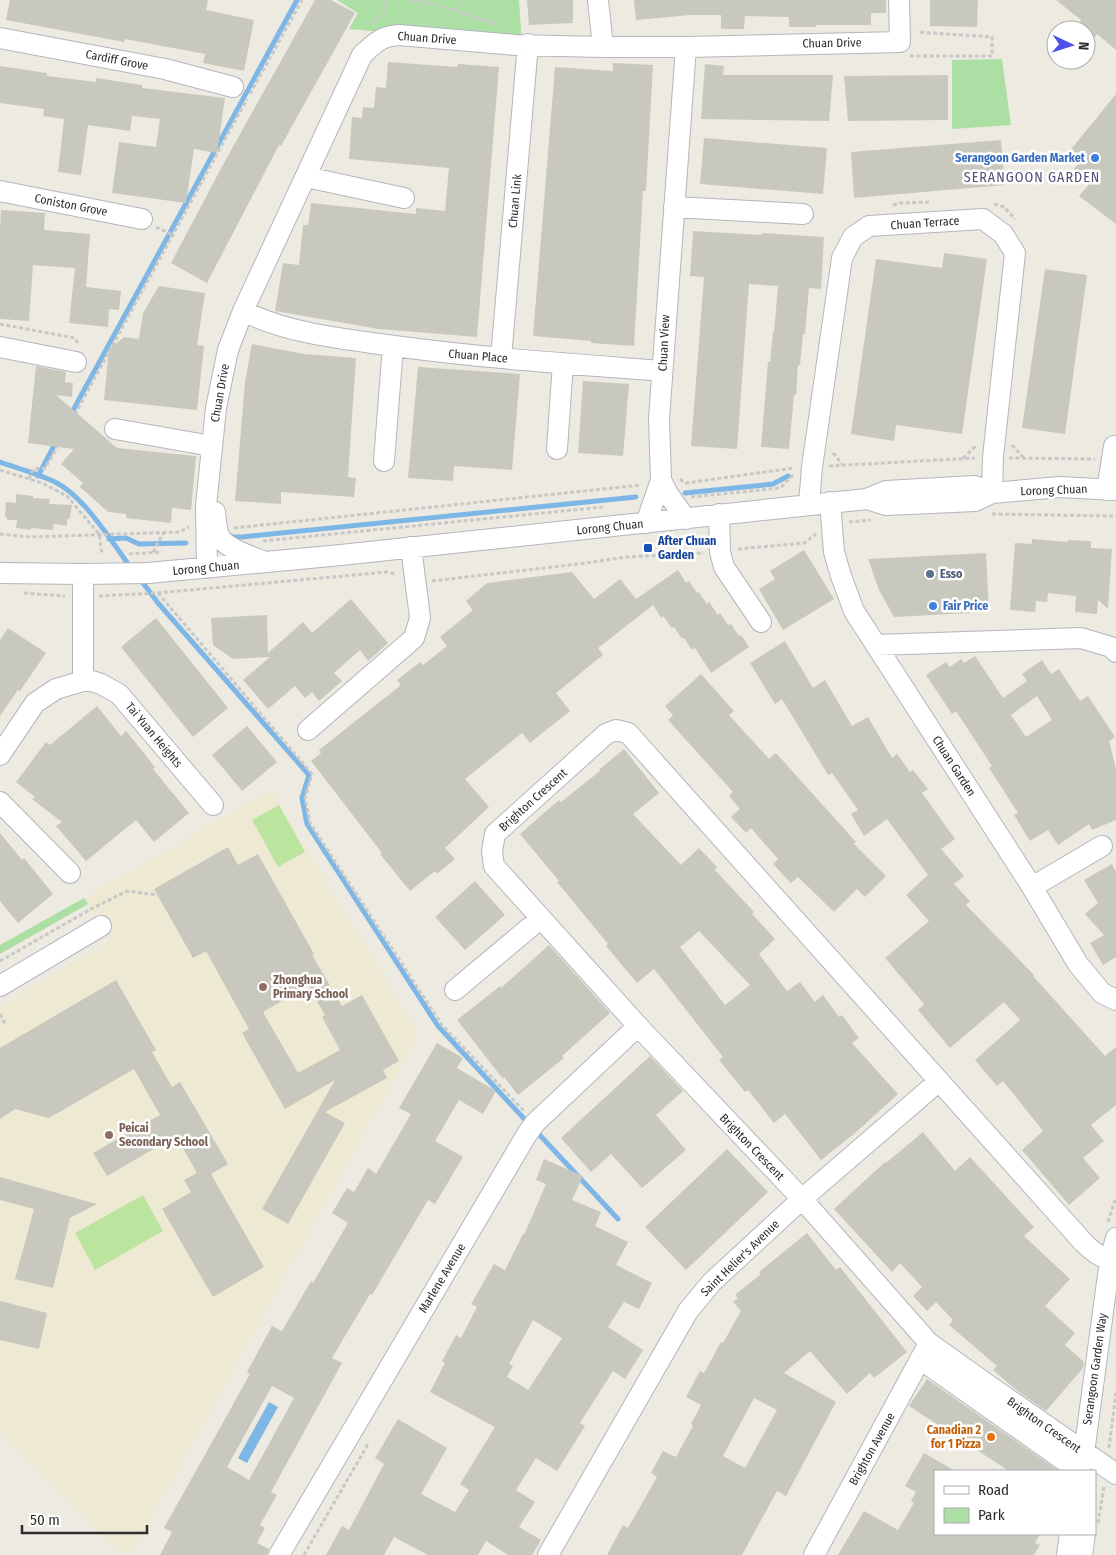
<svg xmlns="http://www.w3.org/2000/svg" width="1116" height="1555" viewBox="0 0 1116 1555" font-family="'Fira Sans Condensed',sans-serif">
<rect width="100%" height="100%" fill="#edeae1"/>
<path fill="#ede9d3" d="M271,790L419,1034L131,1555H123L0,1432V1006L109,941L84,898Z"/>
<path fill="#acdfa3" d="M337,0H519L522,44L349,29L358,13Z
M1002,59L1011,125L952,129V60Z
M84,898L88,904L0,954V945Z"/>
<path fill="#bbe59f" d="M279,805L305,852L278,867L252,820Z
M143,1195L163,1231L95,1270L75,1233Z"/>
<path fill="#7eb7e6" d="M269,1402L278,1407L247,1463L238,1458Z"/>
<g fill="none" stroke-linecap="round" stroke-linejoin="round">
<path stroke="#7eb7e6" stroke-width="5" d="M71,414L297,0
M0,462C17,468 39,474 55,482C84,496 112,542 131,568
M38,476L56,442
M685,493L773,484L788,476
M229,535L233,537H242L636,497
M109,539L126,538L139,544L186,543
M140,579L158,603L309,775L302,798L307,824L438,1026L529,1124
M535,1130L618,1219"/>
</g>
<path fill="#c9c8bf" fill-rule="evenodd" d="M10,0H208L206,10L254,20L244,71L203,63L205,54L125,39L124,42L6,20Z
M315,0H331L355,13L281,146L279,145L207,283L171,263L225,161Z
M527,0H573V23L529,25Z
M634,0H886V13H871V25H816V27H789V17L745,16L744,29H721V15H690L636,20Z
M930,0H978L977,27L930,26Z
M1056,0H1116V50L1097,34L1095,37L1078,24L1081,20Z
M388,62L457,67L458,64L499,67L477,337L379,329L275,311L283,263L299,265L303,225H308L311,203L416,214V208L445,211L449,168L349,159L352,117L362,118L363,107L374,108L376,87L386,88Z
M613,63L653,65L646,191H643L642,208L634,346L591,343V341L533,336L555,67L613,71Z
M705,64L724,66L723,75H833L829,121L701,119Z
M0,66L47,73V76L96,82V78L142,85V88L225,98L217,153L194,149L186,203L112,193L119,142L156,147L160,119L132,116L130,131L88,125L81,175L58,172L64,119L43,116L44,109L0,103Z
M948,75V120L848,121L844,76Z
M1116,94V224L1079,196L1090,183L1073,170L1079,163L1068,153Z
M704,138L827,148L823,194L700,184Z
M1001,140L1005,185L854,198L851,152Z
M1,210L45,213L44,230L90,234L86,287L121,291L119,310L109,309L108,327L69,323L75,268L33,265L29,321L0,319V229Z
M693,231L762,235V233L824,237L821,289L809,288L805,334H803L800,365H798L796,395H794L789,449L761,447L768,362H770L773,332H774L778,286L749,284L737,449L691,446L704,277L690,276Z
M944,253L987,259L962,434L896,425L894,441L851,434L876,259L942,268Z
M1045,269L1087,275L1065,434L1022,428Z
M159,286L205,293L197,345L204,346L197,410L104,400L109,349L124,337L139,339L143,313Z
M252,344L304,354L356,358L348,477L356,478L354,497L281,492V504L235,501L245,382Z
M36,366L66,372L65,382L73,383L72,397L56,395L117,448L196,456L191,510L172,508L171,523L126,518V514L108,512L80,487L83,483L61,464L74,449L28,443Z
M418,367L520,374L512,470L454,466L453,481L408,478Z
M583,381L629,384L623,456L578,453Z
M16,494L33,496V498L50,499L49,504L72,505L70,518L67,520V526L54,524L53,530L31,528V530L16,528L17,520H7V518L5,517L6,502L16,503Z
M1032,539L1068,542V540L1091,541V548L1112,549L1108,609L1098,600L1097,614L1075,612L1076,596L1048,593L1047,602L1036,601L1035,612L1010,610L1015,543L1032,544Z
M804,550L834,599L783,630L759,589L775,579L770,571Z
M986,553L989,612L894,617L879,590L868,559Z
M678,570L686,583L689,581L697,593L699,592L707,604L709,602L718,615L720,613L728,625L731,624L739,636L741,635L749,647L711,673L695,648L692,650L684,638L682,639L674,627L672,628L663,616L661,618L653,605L598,648L603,655L556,693L570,711L530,743L522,733L465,779L489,807L445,848L455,859L437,874L435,871L410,891L380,854L382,853L311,761L321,753L319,750L401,685L397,680L420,662L423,665L447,646L440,637L473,610L466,601L487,583L572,572L594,599L620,579L636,599Z
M351,599L388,643L368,661L360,650L334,673L342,681L319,701L312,692L305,698L295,686L268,709L243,680L270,657L233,659L213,645L211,618L267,615L268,653L303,622L312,633Z
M156,618L228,708L193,737L121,647Z
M8,628L46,653L20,691L18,690L0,716V640Z
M785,641L813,688L825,680L852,726L868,717L892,758L897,754L910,772L913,770L928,789L922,793L955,839L941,849L964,876L954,884L970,901L966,905L1034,975L1033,976L1105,1056L1116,1047V1105L1091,1125L1104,1141L1083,1158L1100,1178L1069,1205L1022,1150L1043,1131L1003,1081L997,1086L975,1060L1020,1020L1004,1002L950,1048L918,1010L924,1004L885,958L929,921L906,895L928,875L887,819L864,836L851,814L858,810L832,773L828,775L782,699L775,704L750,663Z
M975,656L1003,698L1027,681L1022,674L1042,660L1051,674L1059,669L1080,701L1088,696L1115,737L1109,741L1116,769V820L1092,830L1089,824L1058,845L1048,830L1030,841L1014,815L1018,813L989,768L992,766L956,711L952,714L926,675L946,662L950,667L961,659L964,663ZM1037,696L1052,720L1026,737L1011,715Z
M701,674L734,711L729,715L769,759L776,753L856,842L854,844L886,876L865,897L857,889L834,912L798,877L791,883L773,864L778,859L751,828L746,833L731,817L740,809L729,796L733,792L668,720L673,715L665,706Z
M97,706L121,736L126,731L155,767L153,769L189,813L154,842L136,820L86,861L56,826L62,822L32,799L35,797L16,782L46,742L50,745Z
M247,726L277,762L242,791L212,755Z
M624,749L659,793L633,814L681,865L699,848L717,867L715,870L754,912L752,914L775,939L759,954L787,991L800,982L815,1002L823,995L839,1017L842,1015L859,1038L852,1043L898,1094L854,1134L821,1160L785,1114L774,1123L748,1090L745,1092L719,1060L723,1057L654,969L637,983L606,946L608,944L557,882L559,881L520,834L559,800L561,802L600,771L599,770ZM699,931L750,985L725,1005L680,947Z
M0,833L22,860L24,858L53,894L18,923L0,901Z
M228,847L238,865L258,854L314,954L312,955L342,1006L362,995L399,1061L383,1070L387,1078L325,1112L345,1123L288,1224L262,1209L335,1080L285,1109L242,1033L249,1029L206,951L193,958L154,889ZM308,986L325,1015L322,1017L340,1050L298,1073L263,1012Z
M1112,864L1116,872V957L1103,965L1090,943L1104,935L1085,914L1098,903L1084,880Z
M475,881L505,915L465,950L435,917Z
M549,945L610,1013L562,1056L564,1058L518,1095L504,1077L503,1079L457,1020L500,986L501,988Z
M116,980L156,1050L152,1052L172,1087L180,1082L228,1164L211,1174L264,1267L213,1297L162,1209L191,1192L184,1180L197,1173L176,1136L107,1176L93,1153L160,1115L134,1069L49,1118L15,1109L0,1119V1048Z
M437,1043L463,1058L457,1068L496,1091L483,1114L459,1100L435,1141L463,1157L435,1204L428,1200L372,1295L370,1294L332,1358L342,1363L271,1492L277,1495L260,1525L265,1528L257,1543L269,1549L267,1555H160L172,1532L164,1528L250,1374L247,1372L272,1326L282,1331L311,1281L313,1283L348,1223L332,1213L347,1188L354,1192L368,1168L376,1174L411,1114L399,1108ZM272,1386L294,1398L249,1480L227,1467Z
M650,1056L683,1091L656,1115L686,1150L642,1188L611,1154L591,1172L561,1138Z
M923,1132L955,1171L970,1157L1034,1227L1024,1236L1070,1279L1045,1306L1075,1333L1065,1345L1084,1362L1083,1368L1046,1411L1019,1392L993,1370L997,1366L949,1325L953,1320L936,1302L927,1311L913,1296L922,1287L900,1263L892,1272L834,1209L885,1162L886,1163Z
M727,1149L768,1192L686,1270L645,1227Z
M544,1159L583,1176L572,1200L601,1212L595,1226L628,1242L616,1265L652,1283L639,1309L624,1302L608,1327L643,1350L625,1379L613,1371L580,1423L585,1426L557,1471L536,1458L516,1490L535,1502L519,1527L541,1540L532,1555H508L486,1541L478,1555H428L394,1537L384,1555H326L342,1526L349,1530L384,1464L375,1458L398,1419L447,1448L421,1494L455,1512L469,1490L460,1484L495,1427L430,1392L445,1363L442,1361L456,1335L461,1338L477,1307L471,1304L494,1264L505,1270L523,1234L524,1235L546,1184L536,1180ZM533,1320L562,1338L528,1390L507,1377L513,1366L509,1364Z
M0,1177L97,1204L70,1218L53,1288L15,1279L34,1209L0,1200Z
M807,1233L836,1270L840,1267L907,1352L874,1378L870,1373L847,1394L810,1351L784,1373L836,1402L786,1496L777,1491L742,1555H607L623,1525L628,1528L657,1477L651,1473L663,1451L676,1457L693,1426L691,1424L701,1405L686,1397L700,1371L704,1373L721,1342L723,1343L741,1311L733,1302L738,1298L735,1295L761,1274L759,1272ZM754,1398L777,1410L745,1468L723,1456Z
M0,1301L47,1313L39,1349L0,1340Z
M927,1379L1059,1471H1009L909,1406Z
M924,1453L955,1471H935V1534H1040L1035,1543L1040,1545L1034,1555H838L864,1511L898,1530L914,1503L911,1501L916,1492L905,1486Z"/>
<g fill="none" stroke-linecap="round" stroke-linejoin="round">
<defs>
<path id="minor" d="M598,0L603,47
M0,38L165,69L233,87
M686,47L659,419L661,480L668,494L686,519
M306,177L404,198
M0,191L142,219
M674,207L803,214
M243,311C289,334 344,339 394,346C483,358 573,364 662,371
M0,347L76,362
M501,358L528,44
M115,429L212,446
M557,449L563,363
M384,461L393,346
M1107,490L1114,446H1116
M867,499L886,505L975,501L992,493L1060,487L1116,490
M830,502L834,552L841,576L854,611L1032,887L1078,964L1102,993L1116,1000
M809,504L812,467L842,258L853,237L869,226L983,219L1003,234L1015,253L993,457L992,493
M215,512C216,519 216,532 221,539C230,550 250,556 263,561
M719,514L720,552L724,567L761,622
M646,523L661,480
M207,568L206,506L216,408L228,350L243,311L362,55C375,43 381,36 399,35L515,45L603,47H686L900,42L899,0
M0,573L83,574L148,573L341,555L867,499L886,491L975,486L992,493
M83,574V681
M876,645L1081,638L1111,647L1116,652
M308,730L414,638L420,618L411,547
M0,755L35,703L56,689L83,681H92L101,684L119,694L213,805
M0,802L70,873
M1032,887L1102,846
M0,986L101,926
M455,990L541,918
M1116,1261C1102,1259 1093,1252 1083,1242L628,733L616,730L606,734L495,834L492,851L494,866L638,1026L802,1199L929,1343L988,1385L1116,1474
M920,1359L1079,1471
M1079,1471L1084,1453L1110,1260L1116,1238
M279,1555L527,1134L535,1123L638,1026
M548,1555L688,1311L712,1282L802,1199L939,1081
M814,1555L929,1343
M1067,1555L1070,1534
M1082,1555L1085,1534"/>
</defs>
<use href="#minor" stroke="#b4b5bf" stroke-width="22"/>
<path stroke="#c8c8c8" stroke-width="3" stroke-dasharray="4 2.5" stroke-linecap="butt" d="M411,0L441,6L497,24
M458,11L459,0
M384,14L386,0
M372,23L375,20L384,14
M910,56H992V37L917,32
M250,94L302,0
M994,204L1004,207L1015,219
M893,205L899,203L929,202
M156,227L173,235
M0,324L75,338L78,344
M1012,445L1023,457
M833,453L842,464
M963,458L976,446
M1009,458L1095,459
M829,466L975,458
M0,470L42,483L67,496L99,534L102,554
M29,479L33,469L45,468L50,460L247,99
M680,479L686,483L794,468
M691,497L780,488L794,474
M992,514L1116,516
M849,522L871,520
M234,528L641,485
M0,534L30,537L179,532L189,527
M263,541L603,507
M738,549L804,543L816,534
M153,552L164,532
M129,554L162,552
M432,581L579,564L626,557L704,553
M24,593L65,596
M158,593L312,774L305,798L310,823L442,1025L524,1111
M99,596L157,593L387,572L397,574
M0,961L91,909L127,891L158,895
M0,1014L6,1025
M1108,1222L1116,1197
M1109,1448L1116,1392
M1098,1523L1104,1487
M304,1555L368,1444"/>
<use href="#minor" stroke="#fff" stroke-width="20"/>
</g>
<g fill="#3f7fe0" stroke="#fff" stroke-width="2">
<circle cx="1095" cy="158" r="5"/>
<circle cx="933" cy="606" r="5"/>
</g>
<rect fill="#1a4fb4" stroke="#fff" stroke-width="2" x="643" y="543" width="10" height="10" rx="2.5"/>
<circle fill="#5c6f8a" stroke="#fff" stroke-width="2" cx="930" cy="574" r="5"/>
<g fill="#8d6e63" stroke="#fff" stroke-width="2">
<circle cx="263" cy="987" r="5"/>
<circle cx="109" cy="1135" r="5"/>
</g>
<circle fill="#e8710a" stroke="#fff" stroke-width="2" cx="991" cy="1437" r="5"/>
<g text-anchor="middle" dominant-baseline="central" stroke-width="5" stroke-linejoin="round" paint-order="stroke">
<g font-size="12" fill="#2d2d2d" stroke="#fff">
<text transform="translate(427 38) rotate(4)">Chuan Drive</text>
<text transform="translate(832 43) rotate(-1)">Chuan Drive</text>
<text transform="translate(117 60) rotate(11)">Cardiff Grove</text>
<text transform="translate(515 201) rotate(-85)">Chuan Link</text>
<text transform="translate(71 205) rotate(11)">Coniston Grove</text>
<text transform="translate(925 223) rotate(-4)">Chuan Terrace</text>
<text transform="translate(664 343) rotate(-87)">Chuan View</text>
<text transform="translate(478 356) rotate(5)">Chuan Place</text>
<text transform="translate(220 393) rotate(-80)">Chuan Drive</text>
<text transform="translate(1054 490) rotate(-2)">Lorong Chuan</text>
<text transform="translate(610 527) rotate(-6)">Lorong Chuan</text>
<text transform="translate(206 568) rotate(-5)">Lorong Chuan</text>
<text transform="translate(154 735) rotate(50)">Tai Yuan Heights</text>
<text transform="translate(954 766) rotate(57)">Chuan Garden</text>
<text transform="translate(533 800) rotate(-42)">Brighton Crescent</text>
<text transform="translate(752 1147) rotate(46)">Brighton Crescent</text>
<text transform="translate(740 1258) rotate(-44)">Saint Helier's Avenue</text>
<text transform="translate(442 1278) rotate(-59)">Marlene Avenue</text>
<text transform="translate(1095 1369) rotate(-82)">Serangoon Garden Way</text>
<text transform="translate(1044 1425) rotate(35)">Brighton Crescent</text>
<text transform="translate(872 1449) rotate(-61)">Brighton Avenue</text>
</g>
<g font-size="12" font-weight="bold" fill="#366cbe" stroke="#fff" text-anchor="end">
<text x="1085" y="158">Serangoon Garden Market</text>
<text x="943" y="606" text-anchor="start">Fair Price</text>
</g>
<g font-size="12" font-weight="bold" fill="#164399" stroke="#fff" text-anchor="start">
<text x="658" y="541">After Chuan<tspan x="658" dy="14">Garden</tspan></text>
</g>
<g font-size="12" font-weight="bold" fill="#4e5e75" stroke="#fff" text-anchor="start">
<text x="940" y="574">Esso</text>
</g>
<g font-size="12" font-weight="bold" fill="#785e54" stroke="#fff" text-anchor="start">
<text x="273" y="980">Zhonghua<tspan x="273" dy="14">Primary School</tspan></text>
<text x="119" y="1128">Peicai<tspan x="119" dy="14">Secondary School</tspan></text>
</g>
<g font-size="12" font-weight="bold" fill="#c56008" stroke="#fff" text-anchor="end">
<text x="981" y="1430">Canadian 2<tspan x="981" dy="14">for 1 Pizza</tspan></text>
</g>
<g font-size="14" letter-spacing="1" fill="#51507b" stroke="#fff">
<text x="1032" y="177">SERANGOON GARDEN</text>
</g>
</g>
<rect x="934" y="1470" width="162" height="65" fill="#ffffff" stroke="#ababab"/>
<rect x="944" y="1486" width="25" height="8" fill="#ffffff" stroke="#ababab"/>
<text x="978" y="1495" font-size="15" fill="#2d2d2d">Road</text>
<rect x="944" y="1508" width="25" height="15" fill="#acdfa3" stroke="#ababab"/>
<text x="978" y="1520" font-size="15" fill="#2d2d2d">Park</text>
<g transform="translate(1071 45) rotate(94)"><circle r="24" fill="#ffffff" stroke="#ababab"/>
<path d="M0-4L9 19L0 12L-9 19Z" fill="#4f50ec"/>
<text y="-8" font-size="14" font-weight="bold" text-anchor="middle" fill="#2d2d2d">N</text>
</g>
<path d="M22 1525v8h125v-8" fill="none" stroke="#2d2d2d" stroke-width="2.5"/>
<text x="30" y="1525" font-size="15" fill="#2d2d2d" stroke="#ffffff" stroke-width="4" paint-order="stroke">50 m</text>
</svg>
